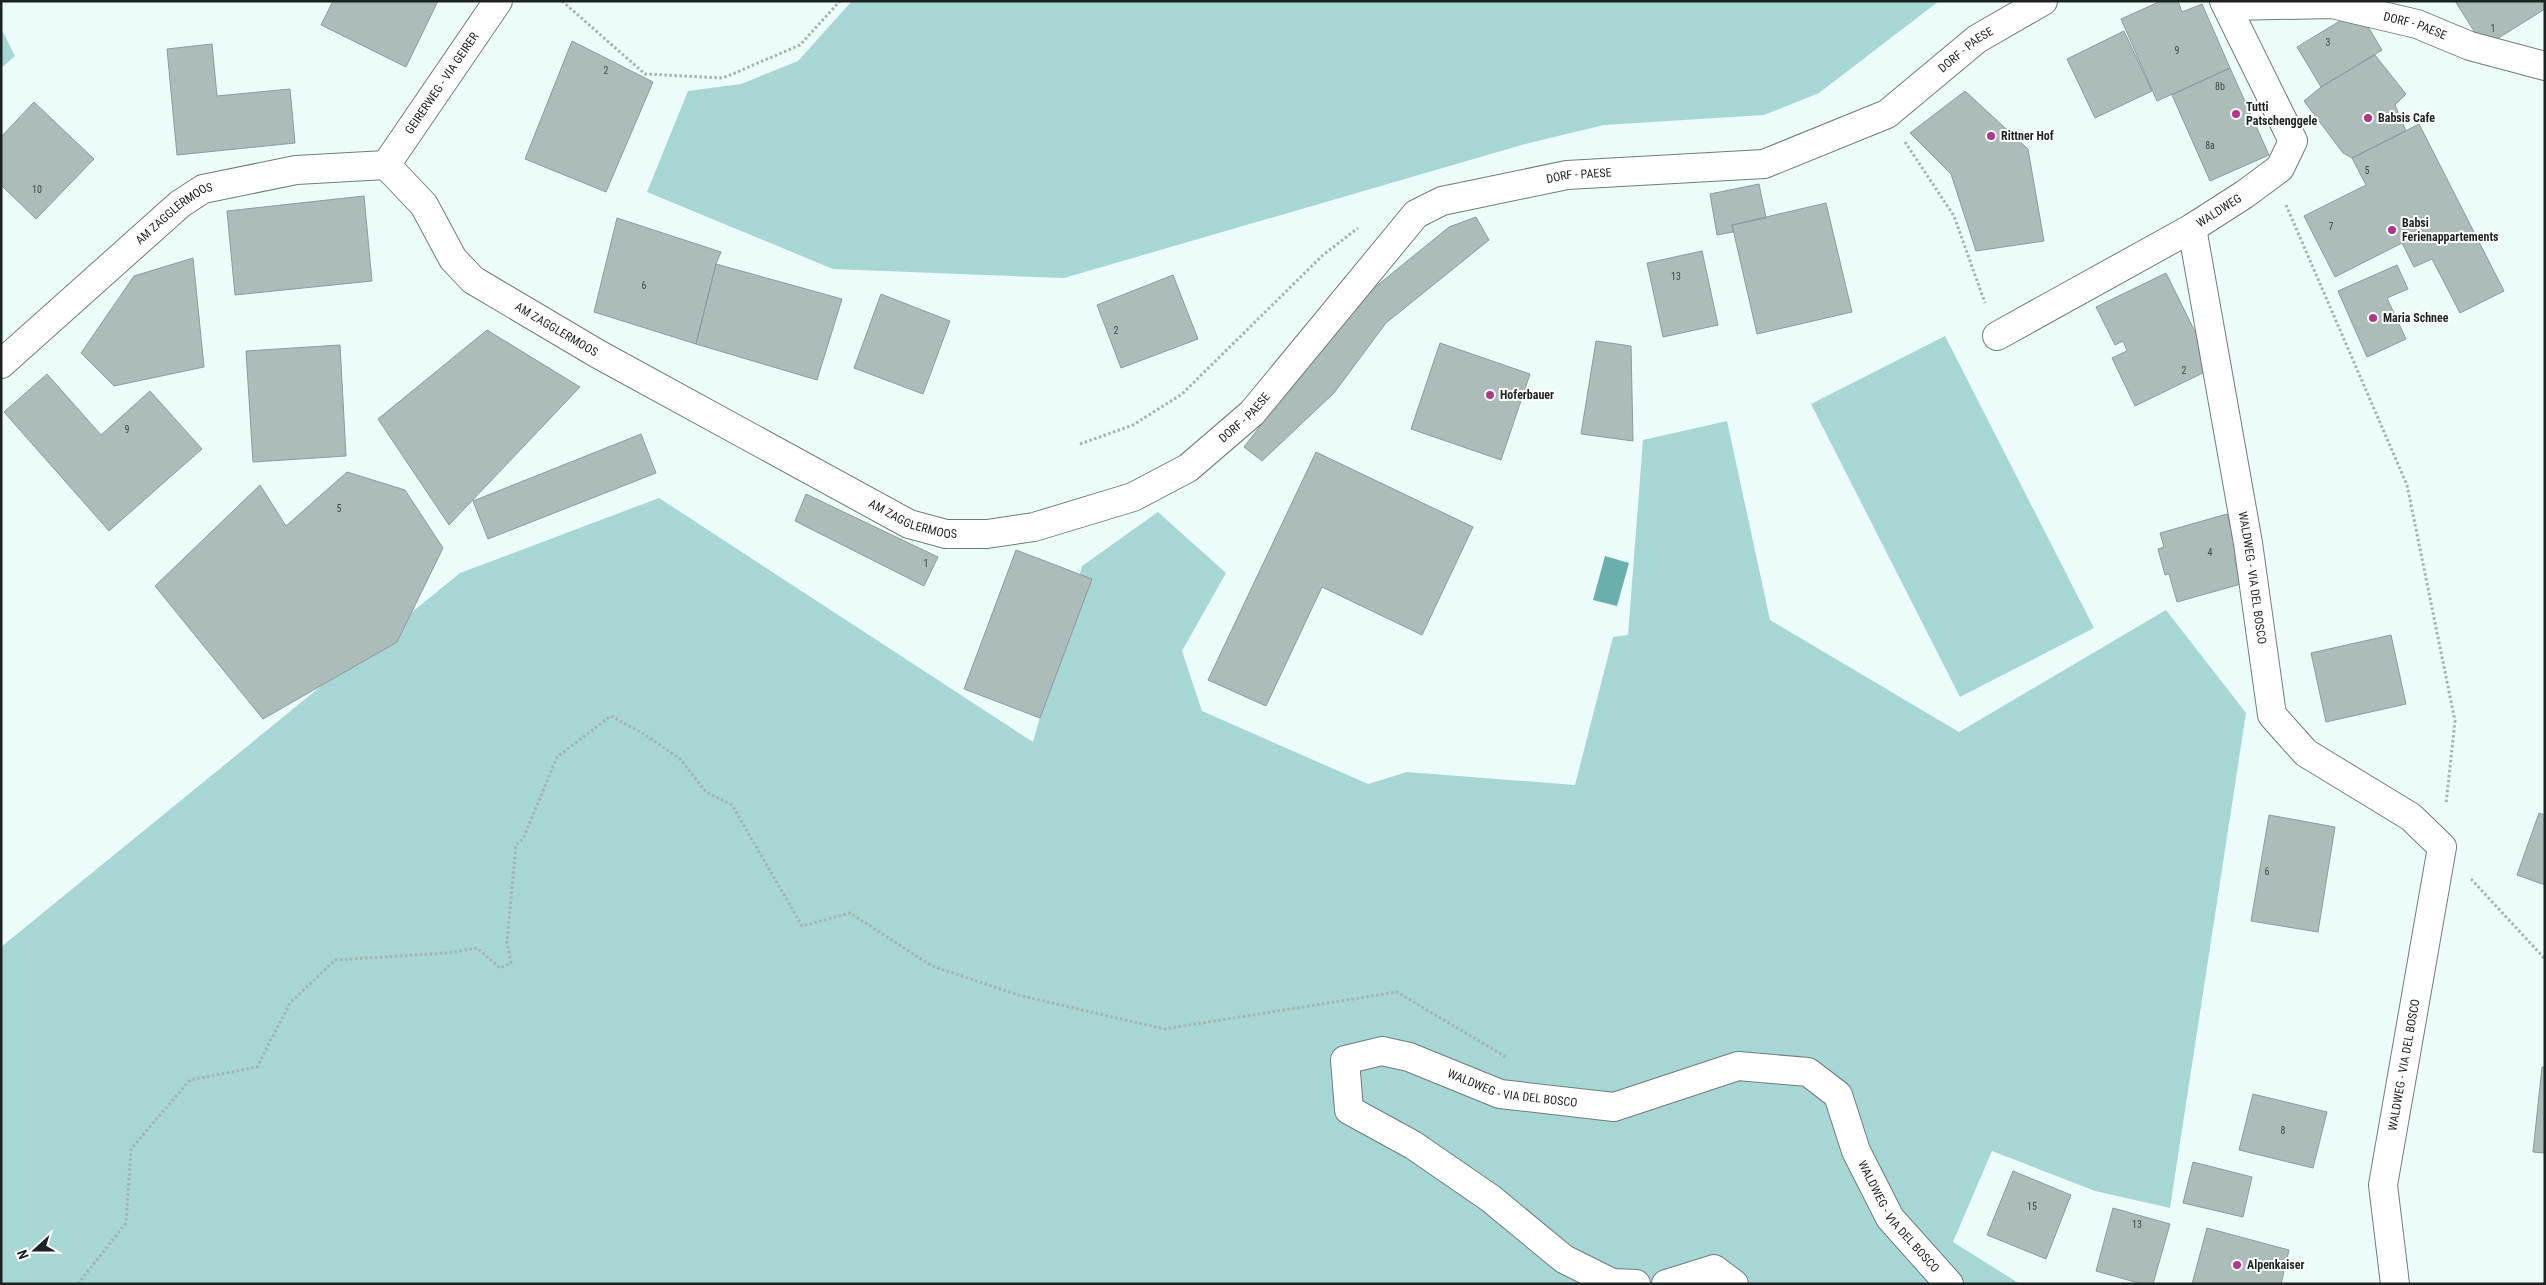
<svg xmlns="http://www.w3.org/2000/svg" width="2546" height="1285" viewBox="0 0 2546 1285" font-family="'Roboto Condensed',sans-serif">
<rect width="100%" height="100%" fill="#ebfcfb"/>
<path fill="#a7d7d5" d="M852,1H1939L1819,93L1764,115L1604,125L1529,143L1064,278L833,269L647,192L688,91L741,84L798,61Z
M1,28L15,56L1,68Z
M1945,336L2094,628L1960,697L1811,404Z
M1727,421L1770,620L1959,732L2166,610L2246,713L2170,1208L2095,1191L1992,1151L1953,1242L2020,1284H1V947L460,573L659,498L1033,742L1082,566L1158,512L1226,573L1182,651L1202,711L1368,784L1407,772L1575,785L1613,637L1628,635L1643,440Z"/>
<path fill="#6aafac" d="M1605,556L1629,563L1617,606L1593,600Z"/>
<path fill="#acbcbb" stroke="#8c9b9b" d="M333,1H438L406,67L321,25Z
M2161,1H2178L2182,12L2202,4L2230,68L2157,101L2121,19Z
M2455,1H2545V9L2484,47Z
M2358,10L2382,50L2321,87L2297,47Z
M2124,31L2152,91L2095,118L2067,59Z
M572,41L653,82L606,192L525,159Z
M212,44L217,96L290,89L295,143L177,155L167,49Z
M2375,55L2406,94L2395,105L2406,131L2352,158L2343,153L2304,101L2321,87Z
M2230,68L2269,155L2210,181L2172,95Z
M1965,91L2028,149L2044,241L1976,251L1951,174L1910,133Z
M34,102L94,159L36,219L1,185V137Z
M2419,124L2504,291L2460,313L2432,259L2414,267L2402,243L2335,277L2304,216L2366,185L2352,158Z
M1759,184L1766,218L1732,225L1733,232L1717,235L1710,194Z
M364,196L372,281L235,295L227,211Z
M1826,203L1852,312L1757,334L1732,225Z
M1476,217L1489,240L1386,323L1334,393L1262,461L1244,447L1352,306L1449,227Z
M617,218L721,252L716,264L696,344L594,312Z
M1702,251L1718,325L1663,337L1647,263Z
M193,258L204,367L114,386L81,353L134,276Z
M716,264L842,299L817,380L696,344Z
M2397,265L2408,289L2387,298L2406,339L2367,357L2338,291Z
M2166,273L2206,354L2200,357L2207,371L2135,406L2112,358L2127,351L2123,341L2115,345L2096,307Z
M1173,275L1198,339L1121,368L1097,305Z
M881,294L950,321L923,394L854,368Z
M487,330L580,387L449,525L378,419Z
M1596,341L1631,346L1633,441L1581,434Z
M1440,343L1530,374L1501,460L1411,429Z
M340,345L346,456L253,462L246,351Z
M47,374L101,435L150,391L202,449L109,531L4,412Z
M641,434L656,473L488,539L473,501Z
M1316,452L1473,527L1422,635L1322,587L1266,706L1208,680Z
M347,472L405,490L443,548L397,642L263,719L155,586L260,485L286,526Z
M806,494L938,557L924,586L795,521Z
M2227,514L2239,556L2234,558L2241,584L2177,602L2169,574L2165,575L2158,549L2164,547L2160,533Z
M1016,550L1092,579L1040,718L964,689Z
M2391,635L2406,704L2326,722L2311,653Z
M2539,813L2545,815V885L2517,875Z
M2269,815L2335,827L2318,932L2251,921Z
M2542,1067H2545V1153L2533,1152Z
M2253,1094L2327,1112L2313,1168L2239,1150Z
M2193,1162L2252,1177L2243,1217L2183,1203Z
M2013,1171L2071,1195L2046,1259L1987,1235Z
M2113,1208L2170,1224L2153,1284H2142L2096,1271Z
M2207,1228L2289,1250L2281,1284H2192Z"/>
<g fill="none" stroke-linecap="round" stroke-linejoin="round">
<defs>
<g id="minor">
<path id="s1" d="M2228,6L2332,4L2417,24L2470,46L2545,66"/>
<path id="s2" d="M386,165L498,1"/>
<path id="s3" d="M2192,228L2248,543L2272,715L2306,753L2411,817L2442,847L2383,1185L2395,1284"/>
<path id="s4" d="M1997,336L2192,228L2245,194L2280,168L2293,141L2224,1"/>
<path id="s5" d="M1,364L180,204L203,189L296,170L386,165L424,205L453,259L473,280L598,354L909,524L946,534H987L1034,527L1133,497L1188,468L1252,413L1416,214L1442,201L1567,175L1764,164L1887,114L1977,39L2043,1"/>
<path id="s6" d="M1636,1284L1612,1283L1564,1259L1490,1198L1413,1145L1349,1110L1345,1060L1382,1051L1409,1057L1500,1094L1614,1107L1738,1066L1808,1072L1838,1095L1856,1151L1890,1218L1949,1284"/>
<path d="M1666,1284L1714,1269L1734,1284"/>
</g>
</defs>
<use href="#minor" stroke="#6d7c7b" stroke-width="30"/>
<path stroke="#a6b3b2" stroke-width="3" stroke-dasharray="2.5 2.5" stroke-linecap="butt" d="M562,1L645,74L723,78L800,45L840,1
M1905,142L1954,216L1985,303
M2286,205L2407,485L2455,721L2446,804
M1080,444L1133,425L1182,394L1323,255L1358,228
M2471,879L2545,959
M78,1284L126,1223L131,1149L190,1080L257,1067L290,1003L335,960L448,953L477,948L500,968L511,963L507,942L516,845L523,839L557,757L611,716L644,734L680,759L706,792L732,805L802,926L850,913L932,966L1018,995L1164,1029L1397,992L1506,1057"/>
<use href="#minor" stroke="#fff" stroke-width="28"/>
</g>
<g fill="#b1378b" stroke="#fff" stroke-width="2">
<circle cx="2236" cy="114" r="5"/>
<circle cx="2368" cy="118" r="5"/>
<circle cx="1991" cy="136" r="5"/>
<circle cx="2392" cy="230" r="5"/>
<circle cx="2373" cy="318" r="5"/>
<circle cx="1490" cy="395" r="5"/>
<circle cx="2237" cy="1265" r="5"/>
</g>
<g text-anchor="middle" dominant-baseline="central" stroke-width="4" stroke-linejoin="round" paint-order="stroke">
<g font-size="10" fill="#404848">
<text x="2493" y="28">1</text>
<text x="2328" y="42">3</text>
<text x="2177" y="50">9</text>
<text x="606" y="70">2</text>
<text x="2220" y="86">8b</text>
<text x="2210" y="145">8a</text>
<text x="2367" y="170">5</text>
<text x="37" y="189">10</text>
<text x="2331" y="226">7</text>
<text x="1676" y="276">13</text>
<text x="644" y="285">6</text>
<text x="1116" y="330">2</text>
<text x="2184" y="370">2</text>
<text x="127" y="429">9</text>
<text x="339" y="508">5</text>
<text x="2210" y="552">4</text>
<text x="926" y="563">1</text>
<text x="2267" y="871">6</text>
<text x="2283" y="1130">8</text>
<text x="2032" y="1206">15</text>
<text x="2137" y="1224">13</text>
</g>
<g font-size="12" fill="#1c2221" stroke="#fff">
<text stroke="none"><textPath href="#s1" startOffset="190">DORF - PAESE</textPath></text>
<text stroke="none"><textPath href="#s5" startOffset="2321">DORF - PAESE</textPath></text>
<text stroke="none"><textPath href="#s2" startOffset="99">GEIRERWEG - VIA GEIRER</textPath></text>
<text stroke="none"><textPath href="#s5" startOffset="1901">DORF - PAESE</textPath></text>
<text stroke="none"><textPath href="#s4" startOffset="255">WALDWEG</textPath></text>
<text stroke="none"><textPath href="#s5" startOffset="230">AM ZAGGLERMOOS</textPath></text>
<text stroke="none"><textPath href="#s5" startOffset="695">AM ZAGGLERMOOS</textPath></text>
<text stroke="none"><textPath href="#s5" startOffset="1466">DORF - PAESE</textPath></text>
<text stroke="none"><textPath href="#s5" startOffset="1100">AM ZAGGLERMOOS</textPath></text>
<text stroke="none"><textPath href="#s3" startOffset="355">WALDWEG - VIA DEL BOSCO</textPath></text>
<text transform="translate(2404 1065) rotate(-80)">WALDWEG - VIA DEL BOSCO</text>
<text stroke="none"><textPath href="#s6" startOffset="565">WALDWEG - VIA DEL BOSCO</textPath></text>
<text stroke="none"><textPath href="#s6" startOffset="1045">WALDWEG - VIA DEL BOSCO</textPath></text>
</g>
<g font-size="12" font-weight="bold" fill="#1c2221" stroke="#fff" text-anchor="start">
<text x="2246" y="107">Tutti<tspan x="2246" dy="14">Patschenggele</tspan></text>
<text x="2378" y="118">Babsis Cafe</text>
<text x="2001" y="136">Rittner Hof</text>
<text x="2402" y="223">Babsi<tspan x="2402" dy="14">Ferienappartements</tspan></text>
<text x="2383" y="318">Maria Schnee</text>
<text x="1500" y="395">Hoferbauer</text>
<text x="2247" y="1265">Alpenkaiser</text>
</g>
</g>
<rect width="2546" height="1285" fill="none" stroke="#1c2221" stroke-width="5"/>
<g transform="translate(35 1250) rotate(249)" stroke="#ffffff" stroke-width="4" paint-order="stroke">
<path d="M0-4L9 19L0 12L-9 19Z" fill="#1c2221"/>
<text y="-8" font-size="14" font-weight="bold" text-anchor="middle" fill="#1c2221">N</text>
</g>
</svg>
